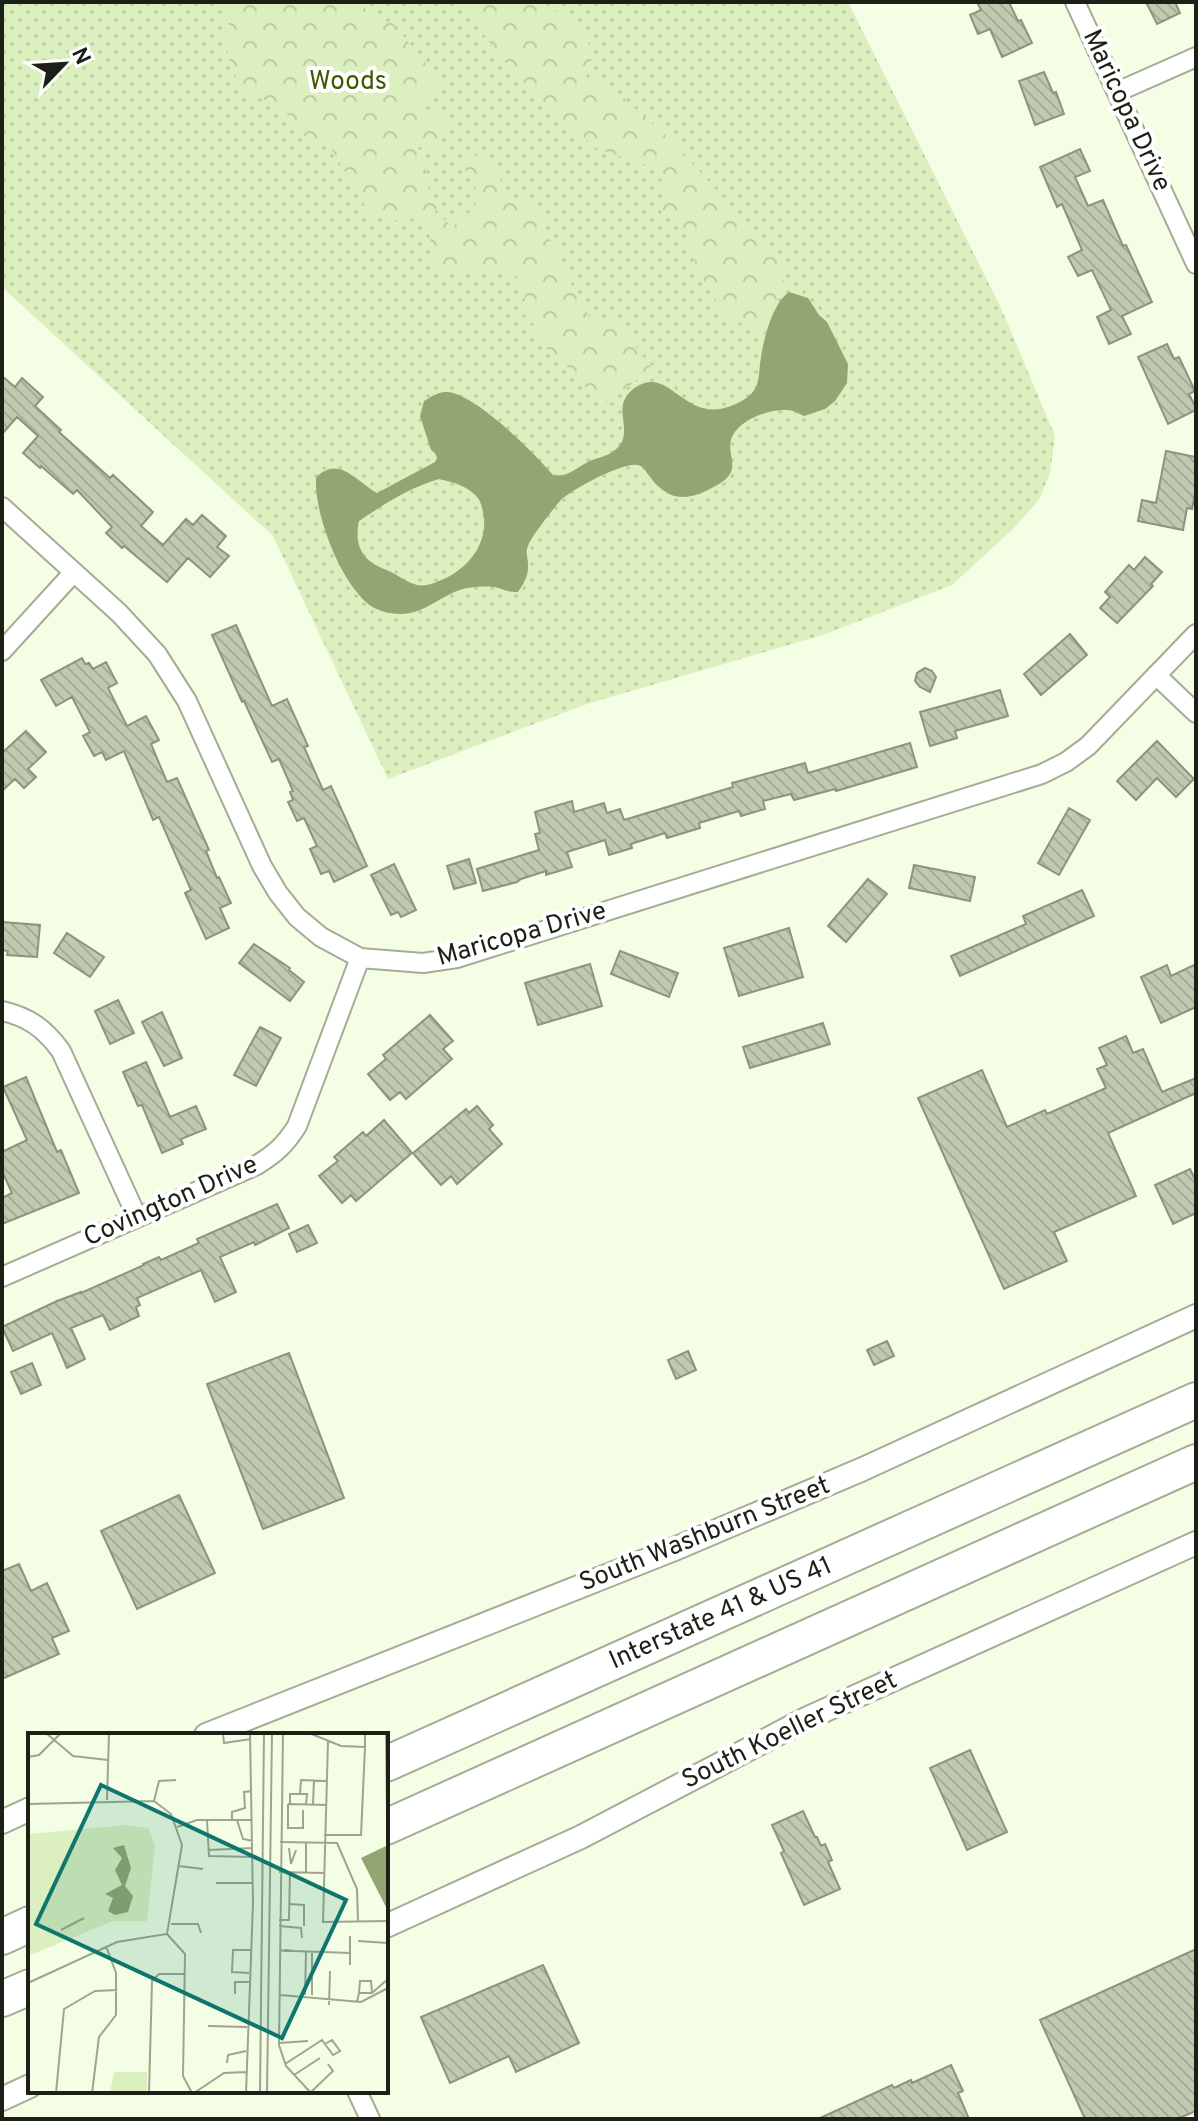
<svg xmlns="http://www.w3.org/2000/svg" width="1198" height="2121" viewBox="0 0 1198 2121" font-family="Overpass,sans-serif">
<defs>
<pattern id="grass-dots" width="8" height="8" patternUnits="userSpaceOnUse" patternTransform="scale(2)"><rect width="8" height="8" fill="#dcefbf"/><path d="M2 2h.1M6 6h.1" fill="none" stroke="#bccda3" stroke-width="1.8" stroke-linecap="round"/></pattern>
<pattern id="forest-crowns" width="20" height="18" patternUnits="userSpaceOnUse" patternTransform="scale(2)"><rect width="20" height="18" fill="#dcefbf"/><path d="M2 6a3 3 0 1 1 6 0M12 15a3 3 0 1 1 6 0" fill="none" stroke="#bccda3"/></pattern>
<pattern id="building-back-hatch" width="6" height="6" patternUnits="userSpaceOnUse" patternTransform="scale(2)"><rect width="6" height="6" fill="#c0cab1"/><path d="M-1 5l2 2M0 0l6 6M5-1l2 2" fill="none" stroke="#a5ad98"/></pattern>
</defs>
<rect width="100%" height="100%" fill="#f3fee4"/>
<path fill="url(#grass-dots)" d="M2,2H848L1001,308L1055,436L1050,473L1039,500L1013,529L952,585L823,635L587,704L388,779L273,536L2,287Z"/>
<path fill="url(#forest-crowns)" d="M212,2H359L378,23H393L441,82L437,91L422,95L423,108L439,113L448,125L440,138L443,149L432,154L416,145C416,156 425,160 426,171C427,173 425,175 425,178C426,187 433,196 439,203L435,212L447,222L455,227L456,219L472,211L479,220L481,213L471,196L477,186L465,169L467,159L481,154L498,170L506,202L531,200L544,214L542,231L557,248L567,276L592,322L617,320L652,369L602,406L564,363L551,357L534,325L522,312L526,292L518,277L503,269L487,273L450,274L435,265L429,233L408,215L391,223L369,212L329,145H312L282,108L245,91L230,67L227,50L221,40L232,31L224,14Z
M458,2H541L571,20L594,51L586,78L612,88L670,139L781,261L785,287L772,311L765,334L725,316L697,269L687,231L661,212L664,183L651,167L596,148L550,108L514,73Z"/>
<path fill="#91a670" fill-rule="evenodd" d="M789,292L808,298L819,315L827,322L848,364L847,383L835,401L825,409L804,416C798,413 792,410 787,410C769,409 742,419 733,435C723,453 745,469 719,484C692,500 671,505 650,477C646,472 644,466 637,465C623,462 570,490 560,501C553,509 531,537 528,546C525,553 528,557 528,564C529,575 524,583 518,592C506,592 504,589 494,587C485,586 471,587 463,589C441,595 425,614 400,614C391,614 378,611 371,606C341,585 314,514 316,478C338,454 357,482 377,493L435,462L437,458L435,453L431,450L420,416L424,401C431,397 438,391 448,392C478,396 533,452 553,475C566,478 575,469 586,463C595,458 606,457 614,451C639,432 606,407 636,387C670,365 684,424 731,406C739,403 746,399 752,393C759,386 759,373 760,364C763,342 771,305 789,292ZM439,479C452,482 468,486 477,497C480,500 481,504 482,508C491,538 472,565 446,578C437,582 427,587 417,585C405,582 396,573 384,569C361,560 354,544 359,521C384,504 409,488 439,479Z"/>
<path fill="url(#building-back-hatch)" stroke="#8b957d" stroke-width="2" d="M977,2H1009L1018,21L1021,20L1032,43L1002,57L990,29L978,34L970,15L981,10Z
M1146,2H1175L1180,13L1157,24Z
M1044,72L1053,93L1056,92L1064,114L1035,125L1019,81Z
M1080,149L1090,171L1075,177L1088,206L1103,200L1123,246L1126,245L1152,302L1122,316L1131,334L1109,344L1097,317L1111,310L1092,270L1078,276L1068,257L1082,250L1062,204L1057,207L1040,167Z
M1167,344L1174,359L1179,357L1195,391L1189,394L1196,408V410L1168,424L1138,357Z
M2,376L15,387L22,378L43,397L35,406L61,430L59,432L110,478L113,475L153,512L141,526L163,545L186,519L193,525L202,515L226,536L217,547L229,556L210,577L188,558L167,582L124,546L122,548L106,533L112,527L77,490L73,494L41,466L40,468L23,453L38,436L17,417L2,434Z
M1166,451L1196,457V489L1192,509L1187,508L1183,530L1138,521L1142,500L1156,503Z
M1145,557L1162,572L1151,584L1153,586L1117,623L1100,608L1110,597L1105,592L1129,565L1134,570Z
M236,625L272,706L287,699L308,746L304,747L323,790L331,786L367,866L334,882L329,871L321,874L310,849L317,846L304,818L297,821L288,802L293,800L290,792L293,791L279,759L272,762L244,701L242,702L212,635Z
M1070,634L1087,655L1041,695L1024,674Z
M82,658L85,664L89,663L93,669L106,662L117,683L108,688L127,726L146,716L159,740L151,744L167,782L177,778L209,850L206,851L217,878L219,877L231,903L220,908L229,928L206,939L185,893L191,890L159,817L153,820L124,751L106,760L102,752L94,756L83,736L90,732L72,697L56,706L41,680Z
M925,668L932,671L936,677L930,692L920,687L915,681L917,673Z
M1000,690L1008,716L955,731L957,738L930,746L920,712Z
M26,731L46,752L28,769L36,777L24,788L15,779L2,791V753Z
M1157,741L1194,779L1176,797L1157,778L1136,800L1117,781Z
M910,743L917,767L836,791L835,789L794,800L791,794L763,801L765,809L741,816L739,811L699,823L700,828L667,838L665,833L631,844L632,848L609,855L605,840L567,852L572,867L546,875V871L521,879L517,882L483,891L477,869L539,850L535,834L540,833L535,812L572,801L574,812L604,803L607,813L620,809L624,820L733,787L732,783L805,763L808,773Z
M1069,808L1090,820L1059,875L1038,863Z
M469,859L476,883L454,889L447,866Z
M394,864L416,910L401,917L398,912L391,915L371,875Z
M914,865L975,877L970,901L909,888Z
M868,879L887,894L846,942L828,926Z
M1082,890L1094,916L960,976L951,956L1026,924L1023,916Z
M2,922L40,925L37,957L7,955L8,951L2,950Z
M789,928L803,977L739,996L724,948Z
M67,933L104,957L90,977L54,953Z
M254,944L290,968L289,970L304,982L290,1001L239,963Z
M620,951L678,973L669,997L611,974Z
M590,964L602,1006L538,1025L525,983Z
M1196,964V1007L1161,1023L1141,977L1167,965L1171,976Z
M118,1000L134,1033L110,1044L95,1011Z
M162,1012L182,1058L164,1066L142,1022Z
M430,1015L453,1041L443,1049L452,1059L406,1099L400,1092L390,1100L368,1074L386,1059L383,1055Z
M823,1023L830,1044L750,1068L743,1047Z
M260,1027L281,1038L256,1086L234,1075Z
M1126,1036L1133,1053L1143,1049L1162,1092L1196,1078V1093L1108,1133L1136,1196L1054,1232L1067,1261L1004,1289L918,1098L982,1070L1007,1127L1045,1110L1047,1114L1106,1088L1097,1069L1107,1065L1099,1048Z
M146,1062L170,1117L196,1106L206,1129L181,1139L183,1144L162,1153L142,1105L138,1106L123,1072Z
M26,1077L57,1152L61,1150L79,1193L2,1224V1198L12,1193L2,1171V1152L27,1140L3,1087Z
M477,1106L493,1125L489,1129L502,1144L457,1184L451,1176L441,1185L413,1153L466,1109L469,1113Z
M384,1120L412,1153L356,1201L351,1195L342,1203L319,1176L338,1161L334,1157L363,1132L366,1136Z
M1190,1169L1196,1181V1213L1173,1224L1155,1185Z
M277,1204L289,1228L255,1245L254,1242L220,1257L236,1292L215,1302L201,1270L137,1298L140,1305L136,1307L139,1316L110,1330L103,1315L71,1328L85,1359L67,1368L52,1333L13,1351L2,1327L57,1301L81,1292V1293L144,1265L143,1264L159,1257L161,1260L199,1243L197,1239Z
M308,1225L317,1243L297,1252L289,1234Z
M887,1341L894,1356L874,1365L867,1350Z
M688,1351L696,1370L676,1379L668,1360Z
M289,1353L344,1498L263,1529L207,1384Z
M32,1363L41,1385L21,1394L11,1372Z
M179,1495L215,1573L137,1609L101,1531Z
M19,1564L31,1591L47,1583L69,1631L52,1638L59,1654L2,1679V1571Z
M970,1750L1007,1832L967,1850L930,1768Z
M803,1811L815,1837H817L821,1846L825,1844L832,1860L828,1862L840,1889L804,1905L781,1853L784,1851L772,1825Z
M1196,1949V2111L1177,2119H1085L1040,2020Z
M543,1965L579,2043L516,2072L509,2056L450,2083L421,2017Z
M951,2065L963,2091L958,2093L969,2119H818L892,2085L894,2088L911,2080L912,2083Z"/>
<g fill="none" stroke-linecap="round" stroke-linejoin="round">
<defs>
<path id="minor" d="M1075,2L1196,264
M1117,92L1196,57
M2,507L119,613L157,654L187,701L262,866L278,893L297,917L321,937L360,958L423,963L457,958L1042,774L1066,762L1088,746L1196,634
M2,651L74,572
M1156,675L1196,713
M2,1011C29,1017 45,1029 61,1051L137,1217
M2,1277L257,1165C276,1153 285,1145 297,1126L360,958
M357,2091L370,2119"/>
<path id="tertiary" d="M206,1735L672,1550L863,1469L1196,1316
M2,1822L30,1809
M386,1926L581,1837L808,1718L1196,1543
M2,2099L30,2086"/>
<path id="motorway" d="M386,1764L1196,1400
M386,1827L1196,1462
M2,1937L30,1924
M2,1999L30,1987"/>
</defs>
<use href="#minor" stroke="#a3ad95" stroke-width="22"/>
<use href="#tertiary" stroke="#a3ad95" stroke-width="26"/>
<use href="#motorway" stroke="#a3ad95" stroke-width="38"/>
<use href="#minor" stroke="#fff" stroke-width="18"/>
<use href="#tertiary" stroke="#fff" stroke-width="22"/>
<use href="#motorway" stroke="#fff" stroke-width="34"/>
</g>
<g text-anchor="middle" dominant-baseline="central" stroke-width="8" stroke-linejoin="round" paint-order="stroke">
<g font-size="26" fill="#415900" stroke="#fff">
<text x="348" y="82">Woods</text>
</g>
<g font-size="26" fill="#1d2017" stroke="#fff">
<text transform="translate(1126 111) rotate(65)">Maricopa Drive</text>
<text transform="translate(522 935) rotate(-16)">Maricopa Drive</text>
<text transform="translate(171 1202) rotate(-24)">Covington Drive</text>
<text transform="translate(705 1535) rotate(-22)">South Washburn Street</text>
<text transform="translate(721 1614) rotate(-24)">Interstate 41 &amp; US 41</text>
<text transform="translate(790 1731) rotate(-26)">South Koeller Street</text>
</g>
</g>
<g transform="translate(28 1733)">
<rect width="360" height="360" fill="#f3fee4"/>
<path d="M98,92L120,95L127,112L119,188H85L0,223V101ZM86,339H119V360H82Z" fill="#dcefbf"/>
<path d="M81,115L88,120L84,124H63L44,135L16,142L4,136ZM86,135L88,143L68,146L53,160L0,175V151L13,161L20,149L42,144L57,152L52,143Z" fill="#dcefbf"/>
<path d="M96,112L103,135L97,153L105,163L100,179L87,182L80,178L85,165L77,161L94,152L87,137L94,125L85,115ZM360,112V178L333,125Z" fill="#91a670"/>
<path fill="none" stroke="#9da592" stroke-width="2" d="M18,0L45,23L80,27M195,0L196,10L223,6M255,0L251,312L258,333L283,360M281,0L313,13L337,14V0M358,0L359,80M300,8L295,189L360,188M0,24L11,22L33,0M272,61L273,47L299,48M79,67L81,0M126,68L131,48L148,47M0,71L126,68L143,81L154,112L139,201L89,209L0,250M260,71V95H275V77M260,71L299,72M262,71V61H279L278,71M285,71L286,47M179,87L181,123L225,124M204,87V79L217,75L216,59L224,58M209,87L215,106L225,108M149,94L169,87H224M296,102H333L337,14M252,109L309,110L329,156L330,188M261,115L263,131L268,117M180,117L225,115M151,133L175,136M251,139L296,140M278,140V109M188,150H225M261,171L276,172V193M251,187H261L262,139M143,191H170L173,200M251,193L273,195L274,205M33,197L56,185M139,201L157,221L155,343L164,360M330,208L360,210M252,218L258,217L266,218H256M266,218L322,220M322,232V203M221,240L204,239L205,217H223M331,260L332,248H343L344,259M207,261V249H221M252,262L333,269L360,255M277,262L278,219M284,262V220M329,269L331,260H344L360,246M301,272L302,238M180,293L219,294M251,310L280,308M199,330L200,322L218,318M257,331L294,307L305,322L312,318L304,307L297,311M266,342L292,325M283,359L305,338L300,331M28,360L36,276L67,258L89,257M64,360L71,304L88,282V240L78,213M121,360L124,248L131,241H157M166,360L196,340L218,339M218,360L225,170L222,0M232,360L236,0M239,360L244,0"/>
<path fill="#0f766e" fill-opacity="0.15" stroke="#0f766e" stroke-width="4" d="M73,52L318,167L254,305L8,191Z"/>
<rect width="360" height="360" fill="none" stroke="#1d2017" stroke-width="4"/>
</g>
<rect width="1198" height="2121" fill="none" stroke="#1d2017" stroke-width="8"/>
<g transform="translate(64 64) rotate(65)" stroke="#ffffff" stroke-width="6" paint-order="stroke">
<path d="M0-6L14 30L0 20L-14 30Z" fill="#1d2017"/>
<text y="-12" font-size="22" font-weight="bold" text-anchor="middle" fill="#1d2017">N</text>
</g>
</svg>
